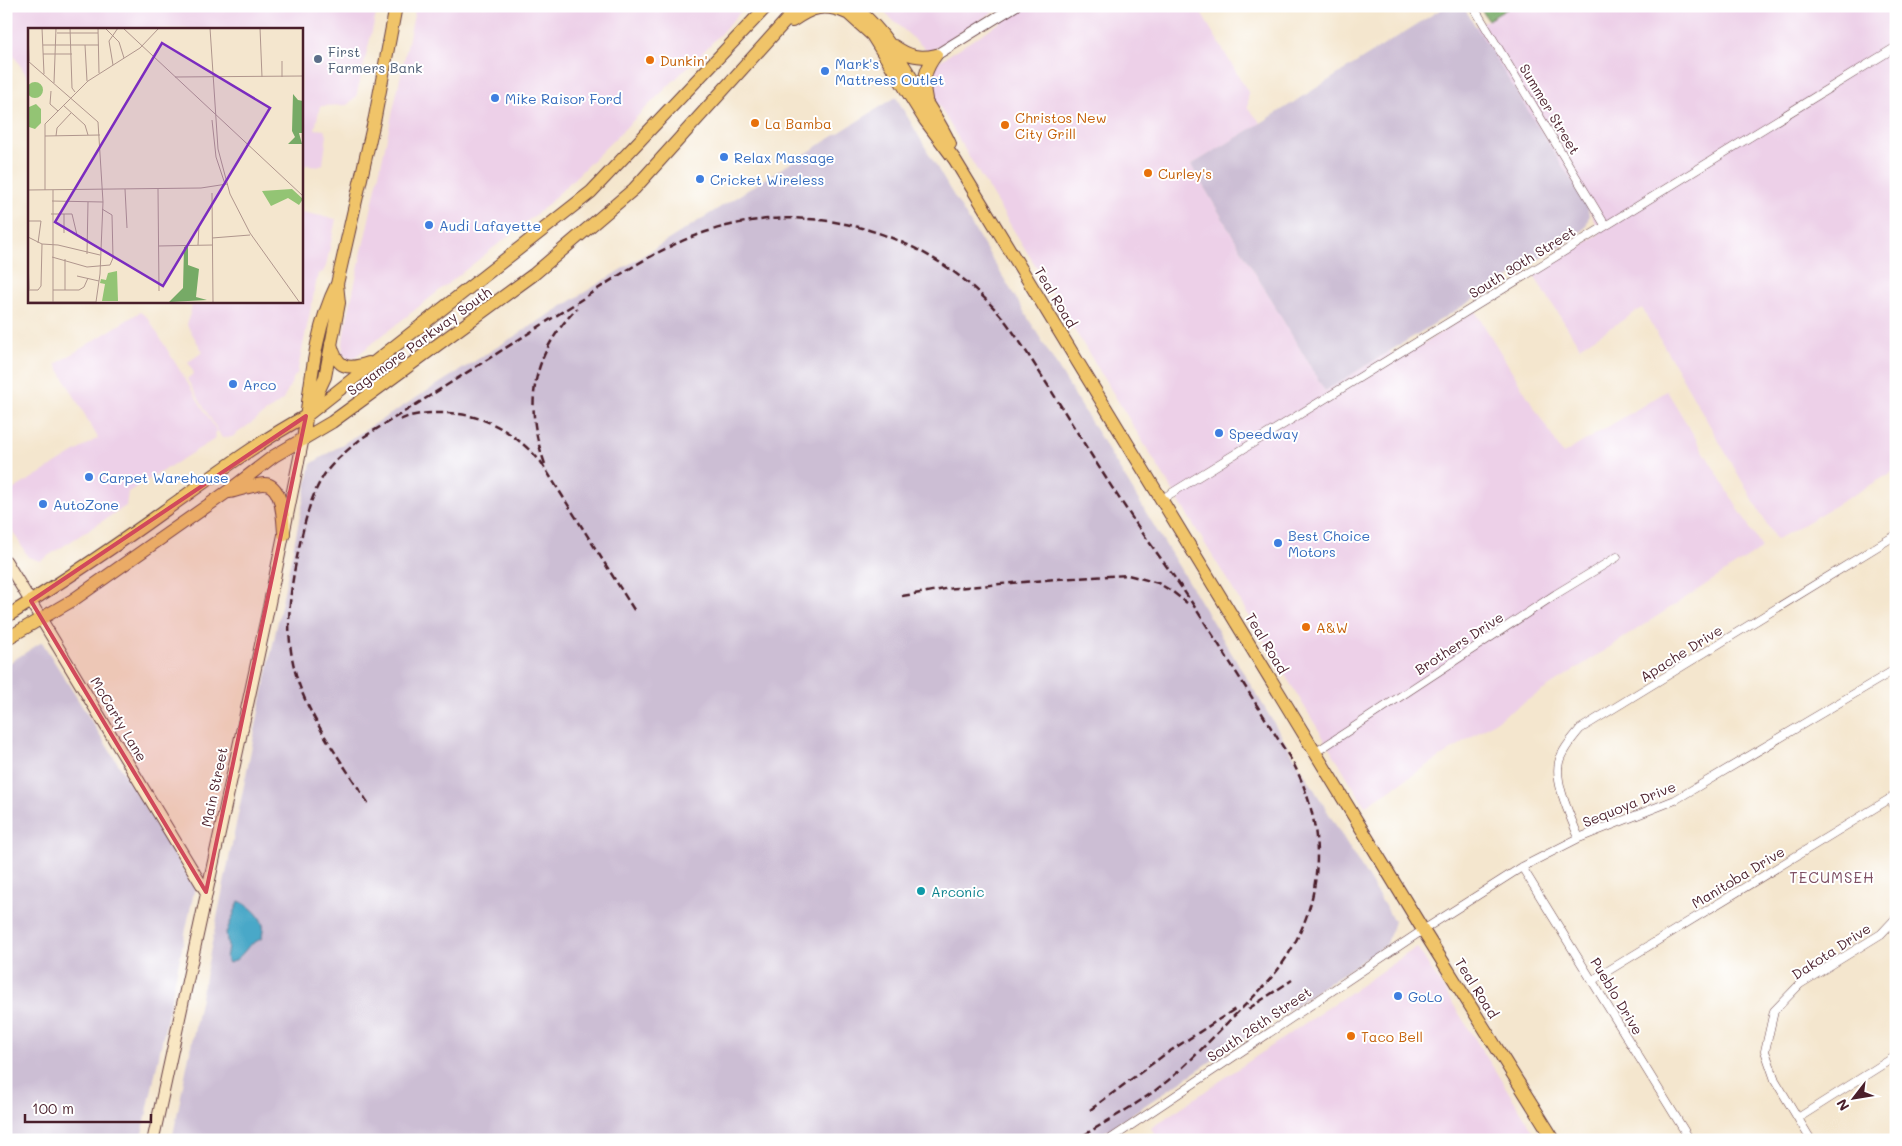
<svg xmlns="http://www.w3.org/2000/svg" width="1902" height="1146" viewBox="0 0 1902 1146" font-family="Mali,sans-serif">
<rect width="100%" height="100%" fill="#fff"/>
<filter id="ink" filterUnits="userSpaceOnUse"><feTurbulence type="fractalNoise" baseFrequency=".02" numOctaves="2"/><feDisplacementMap in="SourceGraphic" scale="10" xChannelSelector="R" yChannelSelector="G"/><feConvolveMatrix kernelMatrix="1 2 1 2 8 2 1 2 1" color-interpolation-filters="sRGB"/></filter>
<filter id="wash" filterUnits="userSpaceOnUse"><feTurbulence type="fractalNoise" baseFrequency=".0096" numOctaves="4" result="noise"/><feDisplacementMap in="SourceGraphic" scale="20" xChannelSelector="R" yChannelSelector="G"/><feGaussianBlur stdDeviation="1.12" result="paint"/><feColorMatrix in="noise" values="0 0 0 0 0 0 0 0 0 0 0 0 0 0 0 0 0 1.4 0 .05"/><feComposite in="paint" operator="in"/></filter>
<g filter="url(#wash)">
<rect width="100%" height="100%" fill="#f4e6ce"/>
<path fill="#edd0e8" d="M6,6H378L356,97L347,105L320,106L315,129L324,130L327,135L323,164L318,167L307,164L301,170V29H29V79L6,44Z
M416,6H746L709,46L544,208L355,357L349,359L342,354L344,333Z
M881,6H1003L929,52L889,17Z
M1026,6H1197L1248,92V108L1261,123L1191,165L1325,391L1390,351L1395,361L1475,311L1563,454L1667,391L1762,548L1365,806L977,170L932,94L928,77L938,62Z
M1512,6H1896V470L1776,540L1642,308L1580,347L1534,276L1600,233L1588,207L1475,27Z
M301,212L336,219L326,266L323,272L318,274L297,374L294,377L283,400L232,437L222,438L187,379L194,373L188,362L203,352L187,325L193,301H301Z
M140,312L148,318L216,430L215,439L128,492L126,506L40,561L28,557L6,520V494L98,438L56,364Z
M1417,947L1539,1140H1158L1151,1128Z"/>
<path fill="#ccbed4" d="M1446,6H1463L1588,207L1589,216L1586,227L1567,242L1325,391L1191,165L1261,123Z
M896,97L949,188L1394,921L1387,944L1093,1140H172L259,711L311,464Z
M42,642L195,887L141,1140H6V665Z"/>
<path fill="#76aa66" stroke="#606448" d="M1479,6H1512L1488,20Z"/>
<path fill="#48a8c8" stroke="#49647a" d="M239,901C249,905 260,914 263,925C264,928 262,934 262,938C258,941 252,943 248,947C242,954 238,960 229,963L226,958L228,947L226,933Z"/>
</g>
<g filter="url(#ink)">
<g fill="none" stroke-linecap="round" stroke-linejoin="round">
<defs>
<path id="minor" d="M1473,6L1605,225
M1162,499L1896,47
M1316,752L1556,594L1617,557
M1890,798L1896,809
M1579,838C1571,818 1554,783 1559,762C1562,750 1572,739 1580,729L1896,535
M1522,867L1690,1140
M1593,980L1896,795
M1798,1118L1896,1056
M1109,1140L1423,930L1522,867L1579,838L1675,800L1896,669
M1811,1140L1775,1080L1765,1051L1774,1011L1800,984L1881,934L1896,918"/>
<path id="tertiary" d="M936,55L1015,6"/>
<path id="secondary" d="M6,561L206,892
M153,1140L267,615L303,440"/>
<path id="primary" d="M840,6L872,35L925,120L955,160L1423,930L1554,1140
M859,11C886,33 903,64 921,94C931,110 942,126 950,144
M792,21C812,7 824,3 847,13
M894,46C908,56 919,59 936,55
M926,99C922,82 925,69 936,55
M331,344C337,369 348,370 369,363
M311,407L325,377L339,303L337,284
M303,440C311,387 313,332 337,284L375,117L396,6
M230,492C239,490 257,484 264,484C283,484 283,520 284,534
M6,617C60,583 113,548 164,511C211,478 256,443 306,416L591,192L767,6
M6,639L73,600L227,492L274,456L332,422L533,275L634,189L799,6"/>
</defs>
<use href="#minor" stroke="#643d43" stroke-width="9"/>
<use href="#tertiary" stroke="#643d43" stroke-width="12"/>
<use href="#secondary" stroke="#643d43" stroke-width="13"/>
<use href="#primary" stroke="#643d43" stroke-width="14"/>
<use href="#minor" stroke="#fff" stroke-width="8"/>
<use href="#tertiary" stroke="#fff" stroke-width="10"/>
<use href="#secondary" stroke="#f9e7c3" stroke-width="11"/>
<use href="#primary" stroke="#f0c469" stroke-width="12"/>
<path stroke="#4a1f2b" stroke-width="2.5" stroke-dasharray="8 4" stroke-linecap="butt" d="M400,420C412,414 425,413 438,413C482,412 512,430 541,462L636,613
M545,464C523,403 532,355 577,308
M902,596L945,589L1057,579L1128,575L1158,583L1173,592L1187,603
M368,803C345,766 309,719 297,678C283,633 290,588 300,543C306,518 311,494 326,472C336,459 349,449 362,438C430,396 498,353 565,310C611,281 657,247 709,231C813,197 931,233 1001,316C1018,337 1032,361 1047,384C1073,425 1098,467 1125,507C1147,541 1172,572 1194,606C1227,657 1259,709 1292,761C1327,826 1326,898 1284,961C1270,982 1251,999 1233,1017C1213,1037 1193,1059 1171,1078C1143,1102 1108,1120 1076,1140
M1248,1009L1292,980
M1090,1110L1164,1055L1235,1009"/>
</g>
</g>
<path fill="#d1495b" fill-opacity="0.2" stroke="#d1495b" stroke-width="4" stroke-linejoin="round" d="M306,416L206,892L31,601Z"/>
<circle fill="#5c6f8a" stroke="#fff" stroke-width="2" cx="318" cy="59" r="5"/>
<g fill="#e8710a" stroke="#fff" stroke-width="2">
<circle cx="650" cy="60" r="5"/>
<circle cx="755" cy="123" r="5"/>
<circle cx="1005" cy="125" r="5"/>
<circle cx="1148" cy="173" r="5"/>
<circle cx="1306" cy="627" r="5"/>
<circle cx="1351" cy="1036" r="5"/>
</g>
<g fill="#3f7fe0" stroke="#fff" stroke-width="2">
<circle cx="825" cy="71" r="5"/>
<circle cx="495" cy="98" r="5"/>
<circle cx="724" cy="157" r="5"/>
<circle cx="700" cy="179" r="5"/>
<circle cx="429" cy="225" r="5"/>
<circle cx="233" cy="384" r="5"/>
<circle cx="1219" cy="433" r="5"/>
<circle cx="89" cy="477" r="5"/>
<circle cx="43" cy="504" r="5"/>
<circle cx="1278" cy="543" r="5"/>
<circle cx="1398" cy="996" r="5"/>
</g>
<circle fill="#0f9aa8" stroke="#fff" stroke-width="2" cx="921" cy="891" r="5"/>
<g text-anchor="middle" dominant-baseline="central" stroke-width="4" stroke-linejoin="round" paint-order="stroke">
<g font-size="14" fill="#4e5e75" stroke="#fff" text-anchor="start">
<text x="328" y="51">First<tspan x="328" dy="16">Farmers Bank</tspan></text>
</g>
<g font-size="14" fill="#c56008" stroke="#fff" text-anchor="start">
<text x="660" y="60">Dunkin'</text>
<text x="1015" y="117">Christos New<tspan x="1015" dy="16">City Grill</tspan></text>
<text x="765" y="123">La Bamba</text>
<text x="1158" y="173">Curley's</text>
<text x="1316" y="627">A&amp;W</text>
<text x="1361" y="1036">Taco Bell</text>
</g>
<g font-size="14" fill="#366cbe" stroke="#fff" text-anchor="start">
<text x="835" y="63">Mark's<tspan x="835" dy="16">Mattress Outlet</tspan></text>
<text x="505" y="98">Mike Raisor Ford</text>
<text x="734" y="157">Relax Massage</text>
<text x="710" y="179">Cricket Wireless</text>
<text x="439" y="225">Audi Lafayette</text>
<text x="243" y="384">Arco</text>
<text x="1229" y="433">Speedway</text>
<text x="99" y="477">Carpet Warehouse</text>
<text x="53" y="504">AutoZone</text>
<text x="1288" y="535">Best Choice<tspan x="1288" dy="16">Motors</tspan></text>
<text x="1408" y="996">GoLo</text>
</g>
<g font-size="14" fill="#4a1f2b" stroke="#fff">
<text transform="translate(1550 109) rotate(59)">Summer Street</text>
<text transform="translate(1522 262) rotate(-32)">South 30th Street</text>
<text transform="translate(1056 297) rotate(59)">Teal Road</text>
<text transform="translate(419 341) rotate(-36)">Sagamore Parkway South</text>
<text transform="translate(1267 643) rotate(59)">Teal Road</text>
<text transform="translate(1459 643) rotate(-33)">Brothers Drive</text>
<text transform="translate(1681 653) rotate(-32)">Apache Drive</text>
<text transform="translate(119 719) rotate(59)">McCarty Lane</text>
<text transform="translate(214 787) rotate(-78)">Main Street</text>
<text transform="translate(1629 804) rotate(-22)">Sequoya Drive</text>
<text transform="translate(1738 877) rotate(-31)">Manitoba Drive</text>
<text transform="translate(1831 951) rotate(-33)">Dakota Drive</text>
<text transform="translate(1477 988) rotate(58)">Teal Road</text>
<text transform="translate(1617 996) rotate(59)">Pueblo Drive</text>
<text transform="translate(1259 1024) rotate(-34)">South 26th Street</text>
</g>
<g font-size="14" fill="#0d838f" stroke="#fff" text-anchor="start">
<text x="931" y="891">Arconic</text>
</g>
<g font-size="15" letter-spacing="1" fill="#7e4e62" stroke="#fff">
<text x="1832" y="877">TECUMSEH</text>
</g>
</g>
<g transform="translate(28 28)">
<rect width="275" height="275" fill="#f4e6ce"/>
<path d="M-1 62a8 8 0 1 1 16 0a8 8 0 1 1-16 0ZM8,76L13,81V95L7,101L1,99V79ZM264,161L275,171L271,177L260,170L243,178L234,163ZM89,243L90,273H74L77,256L72,255L73,251L78,252L80,245Z" fill="#93c474"/>
<path d="M265,66L270,72L275,73V105H271L274,116H260L267,109L264,103ZM160,218V237L171,241L168,269L179,272L141,274L155,260L156,219Z" fill="#76aa66"/>
<path fill="none" stroke="#b0968d" stroke-width="1" d="M0,0L1,33M14,0L16,46M42,0L44,60L47,64M70,0L71,45M77,0L91,14L96,30M95,0L275,168M182,0L190,121L202,166L222,205L272,275M232,0L234,49M29,5H70M15,17H71M57,17L59,53M15,26H44M0,33L70,94L75,174L72,246L68,274H0M254,33V49M85,37L81,13L90,0M147,49L275,48M26,55L28,0M23,63L22,76L30,83M35,77L57,97L60,107M184,92L188,129L197,156M17,108L72,107M28,108L29,100L43,85M97,161L99,200M130,161L131,263M0,162L173,160L199,156M17,162V96L60,53L112,20L131,0M184,165L185,275M24,173L75,174M23,186H44L49,207L60,212M36,186V205M0,193H13L10,215M0,209L14,216L30,217L72,227M184,210L222,207M170,217L171,197M130,218L185,217M59,226L60,174M24,229L59,239L82,237L85,230L84,187L74,181M0,230L1,261M49,248L71,253M0,262H10L13,258L14,216M25,262H51L56,259L60,250M37,262V231M25,274V162"/>
<path fill="#7b2cbf" fill-opacity="0.15" stroke="#7b2cbf" stroke-width="2.5" d="M134,15L242,80L135,258L27,194Z"/>
<rect width="275" height="275" fill="none" stroke="#4a1f2b" stroke-width="2.5"/>
</g>
<rect width="1902" height="1146" fill="none" stroke="#fff" stroke-width="25"/>
<g transform="translate(1854 1098) rotate(239)" stroke="#ffffff" stroke-width="4" paint-order="stroke">
<path d="M0-4L9 19L0 12L-9 19Z" fill="#4a1f2b"/>
<text y="-8" font-size="14" font-weight="bold" text-anchor="middle" fill="#4a1f2b">N</text>
</g>
<path d="M25 1114v8h126v-8" fill="none" stroke="#4a1f2b" stroke-width="2.5"/>
<text x="32" y="1114" font-size="15" fill="#4a1f2b" stroke="#ffffff" stroke-width="4" paint-order="stroke">100 m</text>
</svg>
